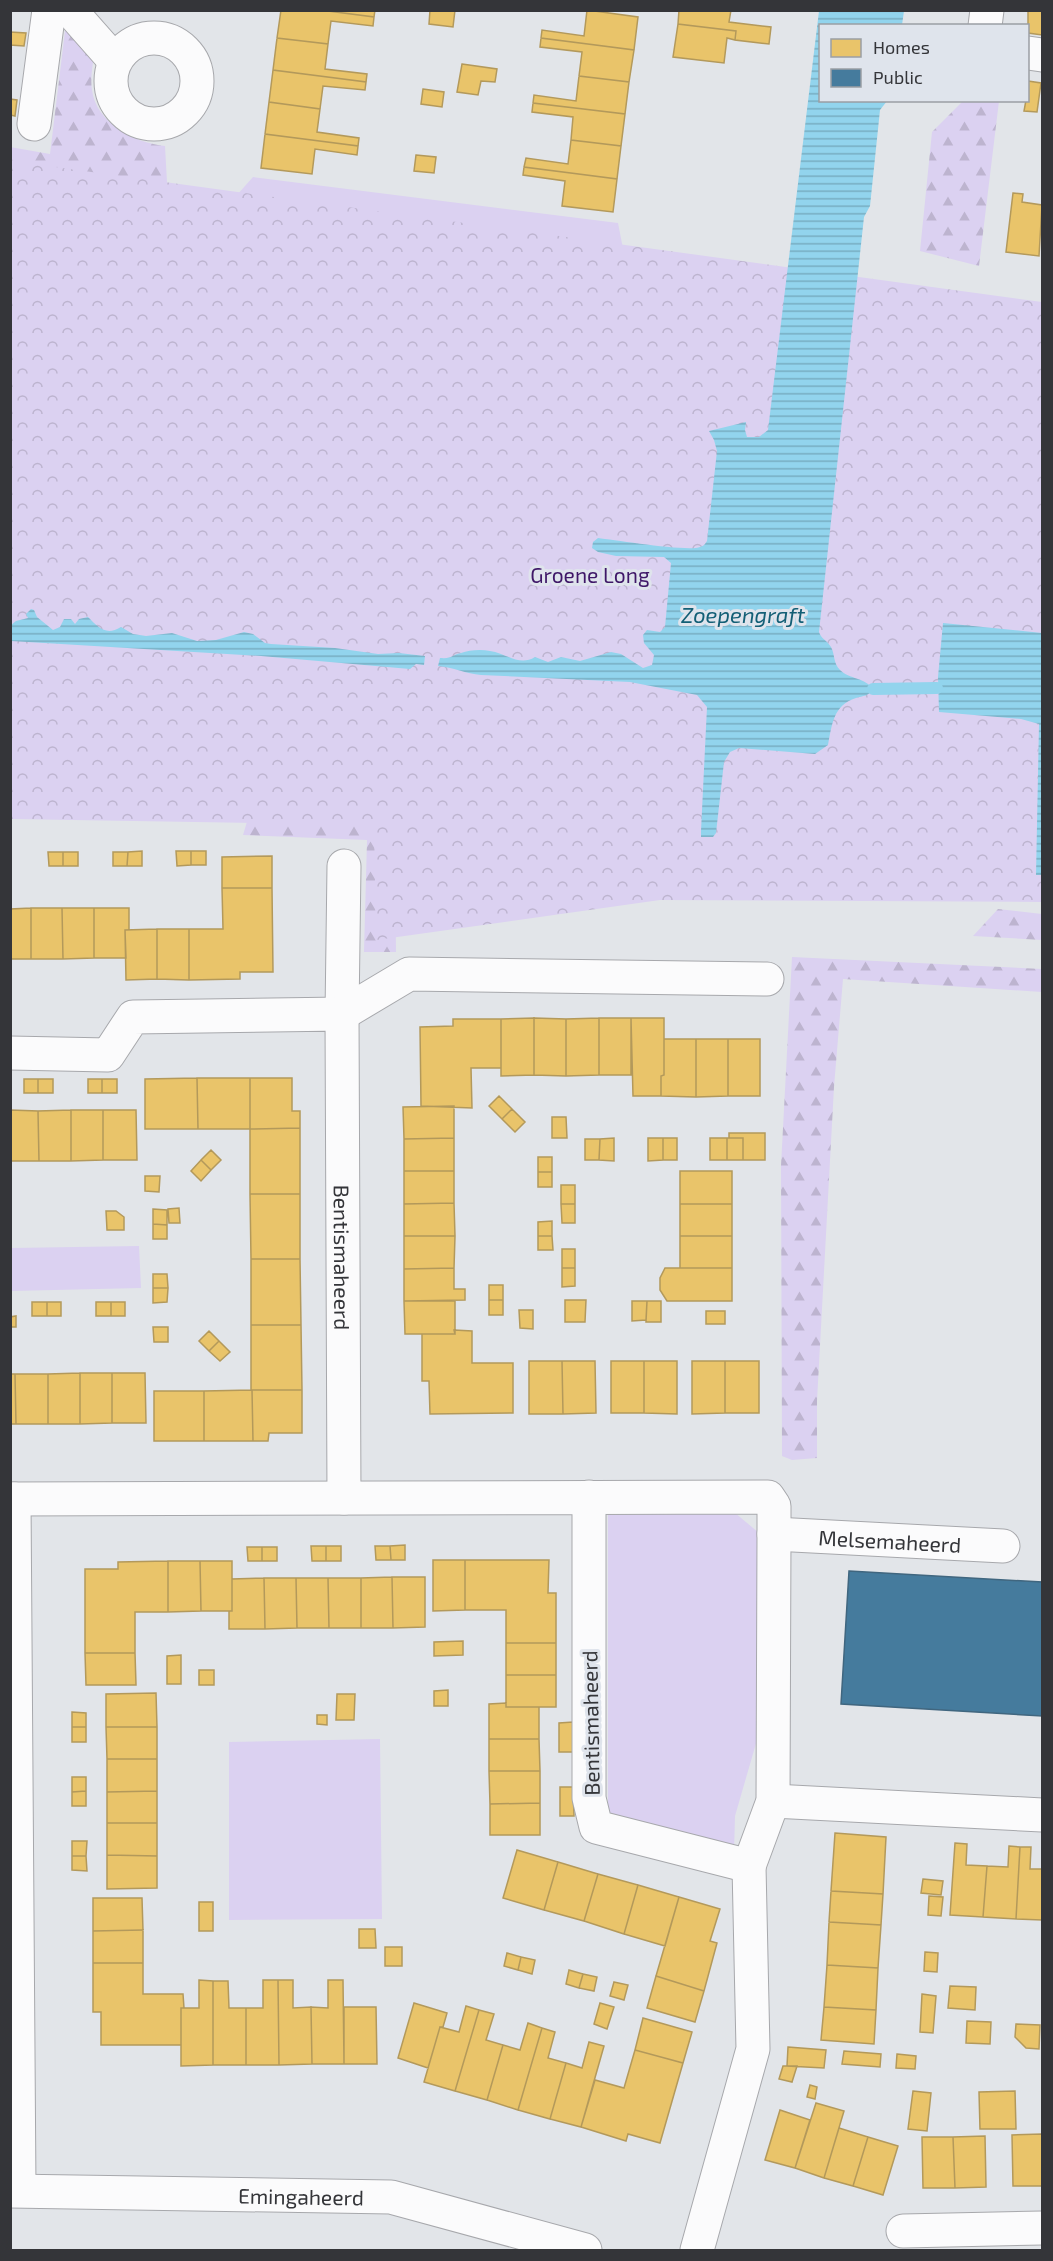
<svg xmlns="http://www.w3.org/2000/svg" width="1053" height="2261" viewBox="0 0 1053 2261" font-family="'Exo 2',sans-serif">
<defs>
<pattern id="forest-firs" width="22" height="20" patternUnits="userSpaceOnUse" patternTransform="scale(1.5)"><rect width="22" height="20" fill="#dbd1f1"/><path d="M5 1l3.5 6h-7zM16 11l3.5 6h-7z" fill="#bdb4cf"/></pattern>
<pattern id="park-crowns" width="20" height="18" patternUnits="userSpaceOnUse" patternTransform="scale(1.5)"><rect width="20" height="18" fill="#dbd1f1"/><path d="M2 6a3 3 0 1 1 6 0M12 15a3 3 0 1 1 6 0" fill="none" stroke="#bdb4cf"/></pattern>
<pattern id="water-rules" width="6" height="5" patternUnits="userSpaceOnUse" patternTransform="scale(1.5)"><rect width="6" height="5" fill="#92d4ed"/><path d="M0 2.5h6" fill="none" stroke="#78adc1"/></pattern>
</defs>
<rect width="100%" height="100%" fill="#e2e5e9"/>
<path fill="#dbd1f1" d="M253,177L618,223L626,264L237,195Z
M139,1246L141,1288L11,1291V1248Z
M734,1512L759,1533V1733L735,1816L734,1852L608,1814V1515Z
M380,1739L382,1919L229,1920V1742Z"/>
<path fill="url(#forest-firs)" d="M66,23L94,53C93,65 90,78 92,90C96,123 135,143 165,146L169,218L11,210L10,147L50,154Z
M963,101H999L979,266L920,251L932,132Z
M394,732L396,952H364L367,840L243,835L258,785Z
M998,909L1042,914V940L973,936Z
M792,957L1042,969V992L843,979L834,1087L817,1401V1458L792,1460L782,1456L781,1166Z"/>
<path fill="url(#park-crowns)" d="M11,161L1042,302V902L660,900L376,940L374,825L11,819Z"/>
<path fill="url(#water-rules)" d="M819,11H904L902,25L820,26V100L887,101L880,110L870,206L864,217L819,632C821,639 827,640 831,647C835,654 833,663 840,670C849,679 866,678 873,689C869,696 863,696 856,698C833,705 832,725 828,745L815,754L739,748L730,752L724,762L716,833L713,837H701V831L707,707L697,695L630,682L481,675C466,674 453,667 438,666L440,658C453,659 451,655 461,653C469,650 481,649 490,651C506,653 519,667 535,657L548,662L561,657L580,661L611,652L621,654L643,668L652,665L654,655L644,643L643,635L647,630L660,632L665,627L671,563L664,557L616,556L598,552L592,548L593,542L598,538C615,540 689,552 700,547C704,546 705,544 707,541L717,451L714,440L709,431L746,422L745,430L747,437H759L768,430Z
M31,609L34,610L37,617L53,630L60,627L64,619H71L75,624L79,619L88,617C99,628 106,636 121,627L133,634L146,636L172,633L197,641L216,640L244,632L253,634L265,643L271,644L335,648L378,654L399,653L425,656L424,665L416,664L410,669L261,656L11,641V625L16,621L28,618L26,614Z
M943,623L1042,633V875H1036L1039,724L1021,719L939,712L938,677Z"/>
<path fill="#e9c46a" stroke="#b3995b" stroke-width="1.5" d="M281,10H320L374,17L373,26L331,21L328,44L277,38Z
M320,10H375L374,17Z
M430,10H455L453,27L429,24Z
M587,10L638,17L634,50L541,38L542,30L584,36Z
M679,10H731L729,22L771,27L769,44L735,40L736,31L678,24Z
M1028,10H1042V35L1028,33Z
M678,24L736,31L735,40L727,38L724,63L673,57Z
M10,32L26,33L24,46L10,45Z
M277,38L328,44L325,69L367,74L366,82L273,70Z
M541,38L634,50L629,82L579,76L582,52L540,47Z
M462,64L497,69L495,82L481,81L478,95L457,92Z
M273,70L366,82L365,90L323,86L320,109L269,102Z
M579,76L629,82L625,114L533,103L534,95L576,101Z
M1028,81L1041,83L1037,112L1024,111L1026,100H1028Z
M423,89L444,92L442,107L421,104Z
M10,99L17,100L15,116L10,115Z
M269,102L320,109L317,132L359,138L358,146L265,134Z
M533,103L625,114L621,146L571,140L573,117L532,112Z
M265,134L358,146L357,155L315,149L312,174L261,168Z
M571,140L621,146L617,179L524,167L526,158L568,164Z
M416,155L436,157L434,173L414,171Z
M524,167L617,179L613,212L562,206L565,181L523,175Z
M1013,193L1023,194L1022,202L1042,205L1039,256L1006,252Z
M142,851V866H127L128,852Z
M176,851H191V865L177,866Z
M191,851H206V865H191Z
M48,852H63V866H49Z
M63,852H78V866H63Z
M113,852H128L127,866H113Z
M272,856V888H222V857Z
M222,888H272L273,972H240V979L189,980V929H223Z
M31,908V959H10V909Z
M31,908H62L63,959H31Z
M62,908H94V958L63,959Z
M94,908H129V930H125L126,958H94Z
M157,929H189V980L157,979Z
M157,929V979L126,980L125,930Z
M534,1018L566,1019V1076L534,1075Z
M534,1018V1075L501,1076V1019Z
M599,1018H631V1075H599Z
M599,1018V1075L566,1076V1019Z
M631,1018H664V1075L661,1076V1096H633Z
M453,1019H501V1068H471L472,1108L421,1106L420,1027L453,1026Z
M664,1039H696V1097L661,1096V1076L664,1075Z
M696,1039H728V1096L696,1097Z
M728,1039H760V1096H728Z
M197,1078H250V1129H198Z
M197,1078L198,1129H145V1079Z
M250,1078H292V1111H300V1128L250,1129Z
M24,1079H38V1093H24Z
M38,1079H53V1093H38Z
M88,1079H102V1093H88Z
M102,1079H117V1093H102Z
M499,1096L512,1109L502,1119L489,1106Z
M454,1106V1138L404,1139L403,1107Z
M512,1109L525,1122L515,1132L502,1119Z
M10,1110L38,1111L39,1161H10Z
M71,1110V1161H39L38,1111Z
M71,1110H103V1160L71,1161Z
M103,1110H136L137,1160H103Z
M552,1117H566L567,1138H552Z
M300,1128V1194H250V1129Z
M729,1133H765V1160H743V1138H729Z
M454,1138V1171H404V1139Z
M614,1138V1161L599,1160L600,1139Z
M648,1138H663V1160L648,1161Z
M663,1138H677V1160H663Z
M710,1138H727V1160H710Z
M727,1138H743V1160H727Z
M585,1139H600L599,1160H585Z
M211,1150L221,1160L211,1170L201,1160Z
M538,1157H552V1172H538Z
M201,1160L211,1170L201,1181L191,1171Z
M404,1171H454V1203L404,1204Z
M680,1171H732V1204H680Z
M538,1172H552V1187H538Z
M145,1176H160L159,1192L145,1191Z
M561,1185H575V1204H561Z
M250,1194H300V1259H251Z
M454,1203L455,1236H404V1204Z
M561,1204H575V1223H562Z
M680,1204H732V1236H680Z
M179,1208L180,1223H169L168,1209Z
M153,1209L167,1210V1225L153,1224Z
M106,1211H116L124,1217V1230H107Z
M552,1221V1236H538V1222Z
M153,1224L167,1225V1239H153Z
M404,1236H455L454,1268L404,1269Z
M538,1236H552L553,1250H538Z
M680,1236H732V1268H680Z
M562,1249H575V1268H562Z
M251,1259H300L301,1325H251Z
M454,1268V1289H465V1300L404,1301V1269Z
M562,1268H575V1286L562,1287Z
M665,1268H732V1301H667L660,1290V1278Z
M153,1274H167L168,1288H153Z
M489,1285H503V1300H489Z
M153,1288H168L167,1302L153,1303Z
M489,1300H503V1315H489Z
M565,1300H586L585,1322H565Z
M404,1301H455V1334H405Z
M632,1301H647L646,1320L632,1321Z
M647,1301H661V1322H646Z
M32,1302H47V1316H32Z
M47,1302H61V1316H47Z
M96,1302H111V1316H96Z
M111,1302H125V1316H111Z
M519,1310H533V1329L520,1328Z
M706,1311H725V1324H706Z
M16,1316V1327H10V1317Z
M251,1325H301L302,1390H251Z
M153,1327H168V1342H154Z
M454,1330L472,1331V1363H513V1413L430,1414L429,1381H422V1334H455Z
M209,1331L219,1341L209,1351L199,1341Z
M219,1341L230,1352L220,1361L209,1351Z
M529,1361H562L563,1414H529Z
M562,1361H595L596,1413L563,1414Z
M611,1361H644V1413H611Z
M644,1361H677V1414L644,1413Z
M692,1361H725V1413L692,1414Z
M725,1361H759V1413H725Z
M80,1373H112V1423L80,1424Z
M80,1373V1424H48V1374Z
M112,1373H145L146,1423H112Z
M10,1374H15L16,1424H10Z
M15,1374H48V1424H16Z
M252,1390L253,1441H204V1391Z
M252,1390H302V1433H269L268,1441H253Z
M154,1391H204V1441H154Z
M405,1545V1560H391L390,1546Z
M311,1546H326V1561H312Z
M326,1546H341V1561H326Z
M375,1546H390L391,1560H376Z
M247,1547H262V1561H248Z
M262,1547H277V1561H262Z
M433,1560H465V1610L433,1611Z
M465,1560H549L548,1593H556V1643H506V1610H465Z
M168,1561H200L201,1611L168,1612Z
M168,1561V1612H135V1653H85V1569H118V1562Z
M200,1561H232V1611H201Z
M392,1577L393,1628H361V1578Z
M392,1577H425V1627L393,1628Z
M264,1578H296L297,1628L265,1629Z
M264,1578L265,1629H229V1611H232V1579Z
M296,1578H328L329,1628H297Z
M328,1578H361V1628H329Z
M463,1641V1655L434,1656V1642Z
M506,1643H556V1675H506Z
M85,1653H135L136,1685H86Z
M181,1655V1684H167V1656Z
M199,1670H214V1685H199Z
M506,1675H556V1707H506Z
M448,1690V1706H434V1691Z
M156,1693L157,1727H106V1694Z
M337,1694H355L354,1720H336Z
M506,1703V1707H539V1739H489V1704Z
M72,1712L86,1713V1727H72Z
M317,1715H327V1725L317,1724Z
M573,1722V1752H559V1723Z
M72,1727H86V1742H72Z
M106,1727H157V1759H107Z
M489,1739H539L540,1771H489Z
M107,1759H157V1791L107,1792Z
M489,1771H540V1803L490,1804Z
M72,1777H86V1791L72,1792Z
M560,1787H573L574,1816H560Z
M86,1791V1806H72V1792Z
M157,1791V1823H107V1792Z
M540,1803V1835H490V1804Z
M107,1823H157V1856L107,1855Z
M835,1833L886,1837L883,1894L831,1891Z
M72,1841H87L86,1856H72Z
M955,1843L967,1844L966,1865L987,1866L983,1917L950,1915Z
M1009,1846L1020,1847L1016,1919L983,1917L987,1866L1008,1867Z
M1020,1847H1031L1030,1869H1042V1920L1016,1919Z
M517,1850L558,1862L544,1910L503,1898Z
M107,1855L157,1856V1888L107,1889Z
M72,1856H86L87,1871L72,1870Z
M558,1862L598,1874L584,1921L544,1910Z
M598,1874L638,1885L624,1934L584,1921Z
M923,1879L943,1881L941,1895L921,1893Z
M638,1885L679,1897L665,1946L624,1934Z
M831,1891L883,1894L881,1925L829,1922Z
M929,1896L943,1897L941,1916L928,1915Z
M679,1897L720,1909L710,1941L717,1943L704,1991L656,1976Z
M93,1898H142L143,1930L93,1931Z
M199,1902H213V1931H199Z
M829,1922L881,1925L878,1968L827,1965Z
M359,1929H375L376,1948H359Z
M143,1930V1963H93V1931Z
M385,1947H402V1966H385Z
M925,1952L938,1953L937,1972L924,1971Z
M507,1953L521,1957L518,1970L504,1966Z
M521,1957L535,1960L532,1974L518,1970Z
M93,1963H143V1994H183L184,2008H181V2045H101V2012H93Z
M827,1965L878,1968L876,2010L824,2007Z
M569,1970L583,1974L579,1988L566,1984Z
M583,1974L597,1977L594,1991L579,1988Z
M656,1976L704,1991L695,2022L647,2008Z
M199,1980L213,1981V2065L181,2066V2008H199Z
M263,1980H278L279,2065H246V2008H263Z
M278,1980H293V2008L311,2007L312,2064L279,2065Z
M328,1980H343L344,2064H312L311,2007L328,2008Z
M213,1981H228L229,2008H246V2065H213Z
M614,1982L628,1985L624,2000L610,1996Z
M950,1986L976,1987L975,2010L948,2008Z
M922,1994L936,1996L933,2033L920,2032Z
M414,2003L447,2013L443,2027H440L428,2068L398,2058Z
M600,2003L614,2007L607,2029L594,2024Z
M466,2006L479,2010L455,2091L424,2082L440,2027L459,2032Z
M344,2007H376L377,2064H344Z
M824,2007L876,2010L874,2044L821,2040Z
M479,2010L494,2014L486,2040L503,2045L487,2100L455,2091Z
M643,2018L692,2032L683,2063L635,2050Z
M967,2021L991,2022L990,2044L966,2043Z
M528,2023L542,2028L518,2110L487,2100L503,2045L520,2050Z
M1016,2024L1040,2025L1039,2049L1026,2048L1015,2037Z
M542,2028L555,2032L548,2058L566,2063L550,2119L518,2110Z
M589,2042L604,2046L581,2127L550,2119L566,2063L582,2068Z
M788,2047L826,2050L824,2068L787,2066Z
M635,2050L683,2063L660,2143L628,2134L626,2141L581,2127L595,2080L624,2088Z
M844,2051L881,2054L880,2067L842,2064Z
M897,2054L916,2056L915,2069L896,2068Z
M783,2066H797L792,2082L779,2079Z
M810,2085L817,2087L815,2099L807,2097Z
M913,2091L931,2093L927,2131L908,2129Z
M1015,2091L1016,2129H980L979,2092Z
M816,2103L844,2111L824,2178L795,2168Z
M780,2110L810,2120L795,2168L765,2160Z
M839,2128L868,2137L853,2186L824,2178Z
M1042,2134V2186H1013L1012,2135Z
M985,2136L986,2187L955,2188L953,2137Z
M868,2137L898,2146L883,2195L853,2186Z
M922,2137H953L955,2188H923Z"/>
<path fill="#457b9d" stroke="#40667f" stroke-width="1.5" d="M849,1571L1042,1582V1716L841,1704Z"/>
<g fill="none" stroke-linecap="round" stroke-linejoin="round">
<path stroke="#92d4ed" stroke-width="12" d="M873,689L937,688"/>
<defs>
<g id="minor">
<path d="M70,10L115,61"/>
<path d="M985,26L987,10"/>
<circle cx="154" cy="81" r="43"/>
<path d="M1028,53L1042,55"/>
<path d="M34,124L49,10"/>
<path d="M342,1014L409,974L767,979"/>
<path d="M342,1014L344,866"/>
<path id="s1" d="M10,1053L108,1055L133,1017L342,1014L344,1498"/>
<path d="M10,1499C263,1498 516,1497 768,1497L774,1506V1534L773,1801L749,1866L596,1827L589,1798V1497"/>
<path d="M14,1499L19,2190"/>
<path id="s2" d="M774,1534L1003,1546"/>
<path d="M773,1801L1042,1815"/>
<path id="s3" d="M10,2191L391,2197L585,2250"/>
<path d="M903,2231L1042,2228"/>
<path d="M697,2250L753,2049L749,1866"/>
</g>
</defs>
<use href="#minor" stroke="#a7a8ac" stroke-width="35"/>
<use href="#minor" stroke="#fbfbfc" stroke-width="33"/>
</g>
<g text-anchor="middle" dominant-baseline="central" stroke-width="6" stroke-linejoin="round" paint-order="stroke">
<g font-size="21" fill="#3f1868" stroke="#dfe4ec">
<text x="590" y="574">Groene Long</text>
</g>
<g font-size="21" fill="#343539" stroke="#dfe4ec">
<text stroke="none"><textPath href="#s1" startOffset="596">Bentismaheerd</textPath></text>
<text stroke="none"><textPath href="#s2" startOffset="116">Melsemaheerd</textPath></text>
<text transform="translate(590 1723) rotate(-91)">Bentismaheerd</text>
<text stroke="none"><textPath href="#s3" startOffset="291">Emingaheerd</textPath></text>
</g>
<g font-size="22" font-style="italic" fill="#135f76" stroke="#dfe4ec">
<text x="743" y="614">Zoepengraft</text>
</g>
</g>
<rect width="1053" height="2261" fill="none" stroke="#343539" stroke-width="24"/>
<rect x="819" y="24" width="210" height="78" fill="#dfe4ec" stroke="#9b9ea4" stroke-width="1.5"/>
<rect x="831" y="39" width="30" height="18" fill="#e9c46a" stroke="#9b9ea4" stroke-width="1.5"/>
<text x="873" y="54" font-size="18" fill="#343539">Homes</text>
<rect x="831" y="69" width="30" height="18" fill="#457b9d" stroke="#9b9ea4" stroke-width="1.5"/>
<text x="873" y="84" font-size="18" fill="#343539">Public</text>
</svg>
